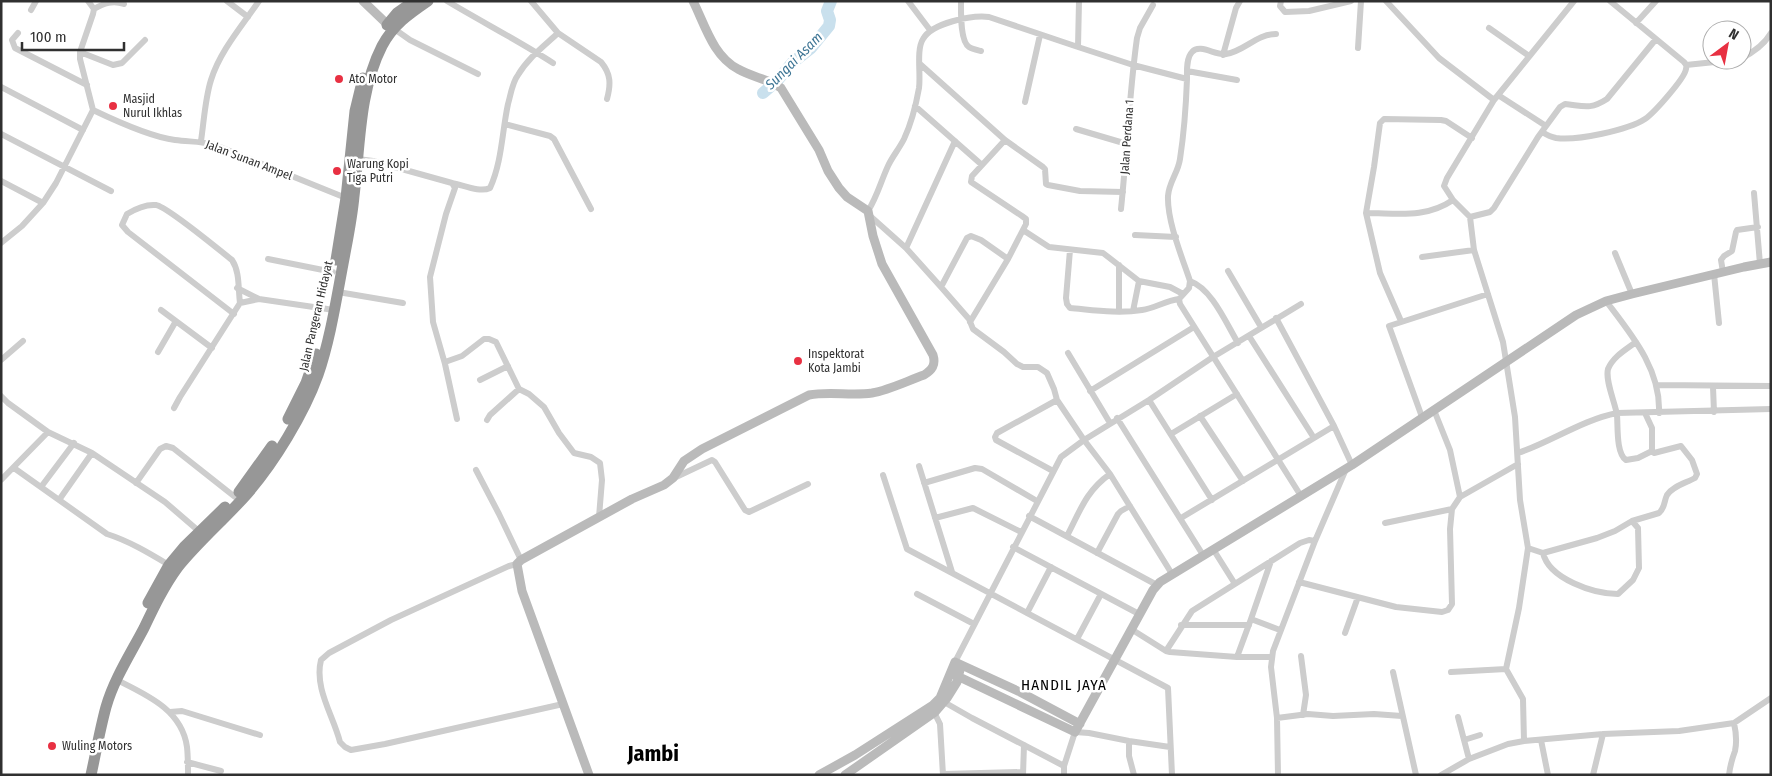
<svg xmlns="http://www.w3.org/2000/svg" width="1772" height="776" viewBox="0 0 1772 776" font-family="'Fira Sans Condensed',sans-serif">
<rect width="100%" height="100%" fill="#fff"/>
<g fill="none" stroke-linecap="round" stroke-linejoin="round">
<path stroke="#c9e0ed" stroke-width="12" d="M763,93L777,81L792,63L811,48L829,26L830,20L827,11L831,1"/>
<path stroke="#cdcdcd" stroke-width="6" d="M227,1L248,17
M447,1C482,22 519,41 553,63
M531,1L558,33L601,62C611,74 611,84 607,99
M908,1L930,30
M961,1C961,12 960,41 969,47C972,49 977,50 981,51
M1079,1L1078,47L1133,65L1187,79C1186,106 1184,133 1180,159C1178,173 1169,182 1168,196C1167,221 1182,257 1190,281L1189,288L1179,299L1180,304L1301,496
M1281,1L1280,6L1285,12L1309,11L1351,1
M1386,1L1439,58L1494,100
M94,9C104,3 113,0 124,4
M31,10L36,1
M1636,23L1656,1
M393,28L410,40L478,74
M1489,28L1529,56
M18,33L12,40L15,48L87,85
M1358,48L1361,1
M80,52L113,65L122,63L145,40
M1223,55L1236,8L1240,1
M1742,58C1754,52 1764,45 1771,33
M920,64L1005,140L1043,167L1045,169L1046,184L1048,185L1080,191L1123,192
M1686,65L1734,60
M1187,71L1237,80
M1187,79C1187,72 1186,58 1192,52C1200,43 1216,56 1226,54C1245,51 1256,34 1276,34
M1,87L83,130
M1498,95L1546,126
M1025,102L1040,35
M915,106L982,165
M93,110C116,121 151,137 175,140C190,142 200,141 215,145L346,198
M505,124L550,136L554,139L591,209
M1076,129L1127,144
M1542,132C1547,135 1551,137 1556,138C1577,141 1628,130 1645,119C1654,113 1685,78 1686,69C1687,65 1686,65 1684,62L1610,1
M1,134L111,191
M201,141C204,121 205,99 211,80C220,51 242,26 259,1
M358,159L373,161L452,183L455,188L446,214L430,277L433,322L445,364L457,419
M1,181L43,203
M452,183C463,185 480,193 490,188C502,162 502,132 508,104C511,94 512,83 518,75C528,58 544,46 558,33
M1754,193L1760,264
M1121,209C1127,152 1129,95 1137,38L1140,28L1153,5
M868,211C877,197 881,181 888,166C892,157 899,149 904,139C911,124 916,105 919,88C921,74 916,50 923,39C932,23 971,15 989,17L1078,47
M1366,213C1397,213 1425,219 1453,200
M869,215L906,248L941,287L969,319L973,329L1004,352L1017,364L1023,367H1038L1047,373L1054,389L1057,400L1084,440L1110,474L1172,574
M1470,217L1490,212L1494,208L1538,137L1560,107L1565,104C1584,106 1590,110 1607,99L1656,39
M1023,230L1049,247L1103,253L1139,281L1170,287L1183,294
M1135,235L1176,237
M1,243L22,226L43,203L56,183L93,110L80,59V52L93,14L94,9L88,1
M906,248L955,141
M1070,250L1066,298L1067,304L1070,308C1093,310 1118,314 1142,310C1155,308 1165,301 1179,299
M1615,253L1632,294
M1422,257L1474,250
M268,259L333,272
M1119,265V311
M1228,271L1261,327
M1723,272L1721,260L1724,256L1732,251L1736,232L1737,230L1758,227
M1714,274L1719,323
M1190,281C1212,289 1226,323 1238,343
M941,287L967,238L971,236L981,240L1008,259
M237,288L259,299L334,310
M338,292L403,303
M1606,301C1631,334 1661,369 1659,413
M240,303L259,299
M161,310L212,348
M1133,311L1139,281
M1276,318L1334,426L1352,465
M1401,321L1380,273L1366,213L1374,167L1380,123L1384,119L1441,120L1446,121L1472,138
M970,322L1008,259L1026,224V219L1022,216L971,182L972,176L1005,140
M1249,336L1314,438
M158,352L176,321
M1068,353L1110,423
M1,360L23,341
M445,362L462,356L484,339H489L496,342L519,389L529,394L544,407L559,433L574,453L591,457L600,463L602,480L599,517
M480,380L508,366
M1656,385L1771,386
M1713,387L1714,412
M1090,391L1194,327
M1,396L8,403L48,432L92,453L165,502L201,533
M1149,400L1212,500
M174,408L180,397L240,303C238,288 240,272 232,260C219,250 168,207 156,205C145,204 135,209 127,214L122,225L128,232L234,314
M1434,410L1450,450L1460,497
M1645,413L1652,428V451
M1200,416L1243,481
M1422,417L1389,326L1488,294
M1117,418L1203,555
M487,420L490,415L519,389
M1171,434L1237,394
M1518,453C1551,442 1582,420 1617,413L1771,409
M919,466L952,572
M14,468L107,534C129,541 149,553 169,565
M476,470L499,514L521,560
M1053,471L996,440L995,437L997,433L1057,400
M883,475L907,549L1168,688L1172,775
M674,478L712,460L715,462L745,510L749,512L808,484
M1,480L48,432
M136,483L160,449L166,446L173,448L235,497
M924,483L975,468L982,469L1037,501
M41,487L74,443
M59,500L92,453
M1029,516L1157,585
M935,518L973,508L1021,532
M1181,518L1334,426
M1385,523L1452,509
M1067,536C1080,511 1086,491 1110,474
M1013,547L1139,614
M1528,548L1543,553C1549,579 1594,594 1618,594L1633,580L1639,568L1638,528L1632,521
M1213,549L1235,584
M1097,553L1118,514L1121,511L1130,506
M1543,553L1597,538L1615,531L1632,521L1659,513C1665,508 1664,501 1667,495C1673,486 1686,483 1695,478L1697,474L1692,460L1681,446L1654,453L1652,451L1638,458L1626,460C1616,453 1618,427 1617,415C1615,402 1605,381 1608,369C1613,357 1625,350 1636,342
M517,564L509,566L391,620L329,653L321,660C314,688 333,715 340,742L345,747L351,750L385,744L563,704
M1299,582L1396,607L1442,612L1448,610L1452,604L1450,529L1452,509L1460,497L1518,464
M917,594L974,624
M1027,613L1051,567
M1251,619L1271,561
M1181,625H1249
M1131,629L1166,651
M1345,633L1358,597
M1077,639L1101,594
M1301,656L1306,695L1303,715
M1237,657L1251,619L1280,630
M1272,657H1237L1170,652L1166,651L1192,611L1300,543L1309,540L1315,541
M955,662L1061,457L1084,440L1149,400L1213,357L1301,304
M1393,672L1416,775
M1451,672L1506,669
M117,680C147,695 182,710 187,747C188,756 188,766 188,775
M944,702L972,718L1064,766
M933,710L940,724L943,775
M170,712L182,711L260,735
M1458,717L1469,759
M1277,718L1308,714L1333,716L1374,714L1402,716
M1464,740L1480,735
M1541,740L1548,775
M1129,741V756L1134,775
M1524,741L1523,699L1506,669L1519,608L1528,548L1520,500L1515,417L1503,342L1474,250L1470,217L1453,200L1444,186L1447,178L1494,100L1574,1
M187,762L221,771
M943,774L1023,772
M1023,775L1024,745
M1064,775V766L1075,732L1089,733L1129,741L1170,747
M1278,775L1277,718L1271,667L1273,651L1315,541L1346,469
M1441,775L1469,759L1508,744L1524,741L1603,734L1679,731L1734,723L1771,698
M1593,775L1603,734
M1729,775C1730,766 1732,759 1735,751C1737,742 1736,732 1734,723"/>
<path stroke="#bababa" stroke-width="9" d="M363,1L387,24
M951,673L1075,732L1153,590L1160,582L1352,465L1576,315L1606,301L1632,294L1744,267L1771,262
M589,775L522,591L517,564L521,560L632,499L664,485L673,478L684,461L702,449L809,395C829,391 851,396 872,393C889,390 907,381 924,375C932,370 936,365 933,355L882,264L873,236L868,211L847,197L839,188L828,171L819,150L781,88C768,79 752,77 738,69C713,56 705,25 693,1
M819,775L855,755L933,705L940,698L955,662L1020,692L1080,724
M845,775L935,712L947,698L957,682L960,670"/>
<path stroke="#979797" stroke-width="11" d="M387,25L397,13L414,1
M336,260L346,198L355,111L363,78
M288,419L306,383L316,354
M239,492L272,446
M148,603L169,565L184,547L225,507
M91,775C96,752 100,729 106,707C114,679 131,653 144,628C154,607 164,586 178,567C199,541 225,519 247,494C274,463 304,414 318,375C330,340 336,301 343,264C347,242 352,219 354,196C360,147 359,91 382,46C393,25 409,14 428,1"/>
</g>
<g fill="#e83042" stroke="#fff" stroke-width="2">
<circle cx="339" cy="79" r="5"/>
<circle cx="113" cy="106" r="5"/>
<circle cx="337" cy="171" r="5"/>
<circle cx="798" cy="361" r="5"/>
<circle cx="52" cy="746" r="5"/>
</g>
<g text-anchor="middle" dominant-baseline="central" stroke-width="5" stroke-linejoin="round" paint-order="stroke">
<g font-size="12" fill="#303030" stroke="#fff" text-anchor="start">
<text x="349" y="79">Ato Motor</text>
<text x="123" y="99">Masjid<tspan x="123" dy="14">Nurul Ikhlas</tspan></text>
<text x="347" y="164">Warung Kopi<tspan x="347" dy="14">Tiga Putri</tspan></text>
<text x="808" y="354">Inspektorat<tspan x="808" dy="14">Kota Jambi</tspan></text>
<text x="62" y="746">Wuling Motors</text>
</g>
<g font-size="12" fill="#303030" stroke="#fff">
<text transform="translate(1127 137) rotate(-86)">Jalan Perdana 1</text>
<text transform="translate(249 160) rotate(21)">Jalan Sunan Ampel</text>
<text transform="translate(316 316) rotate(-77)">Jalan Pangeran Hidayat</text>
</g>
<g font-size="14" font-style="italic" fill="#3c7494" stroke="#fff">
<text transform="translate(794 61) rotate(-45)">Sungai Asam</text>
</g>
<g font-size="15" letter-spacing="1" fill="#000" stroke="#fff">
<text x="1064" y="685">HANDIL JAYA</text>
</g>
<g font-size="22" font-weight="bold" fill="#000" stroke="#fff">
<text x="653" y="753">Jambi</text>
</g>
</g>
<rect width="1772" height="776" fill="none" stroke="#303030" stroke-width="5"/>
<g transform="translate(1727 45) rotate(32)"><circle r="24" fill="#ffffff" stroke="#acacac"/>
<path d="M0-4L9 19L0 12L-9 19Z" fill="#e83042"/>
<text y="-8" font-size="14" font-weight="bold" text-anchor="middle" fill="#303030">N</text>
</g>
<path d="M22 42v8h102v-8" fill="none" stroke="#303030" stroke-width="2.5"/>
<text x="30" y="42" font-size="15" fill="#303030" stroke="#ffffff" stroke-width="4" paint-order="stroke">100 m</text>
</svg>
